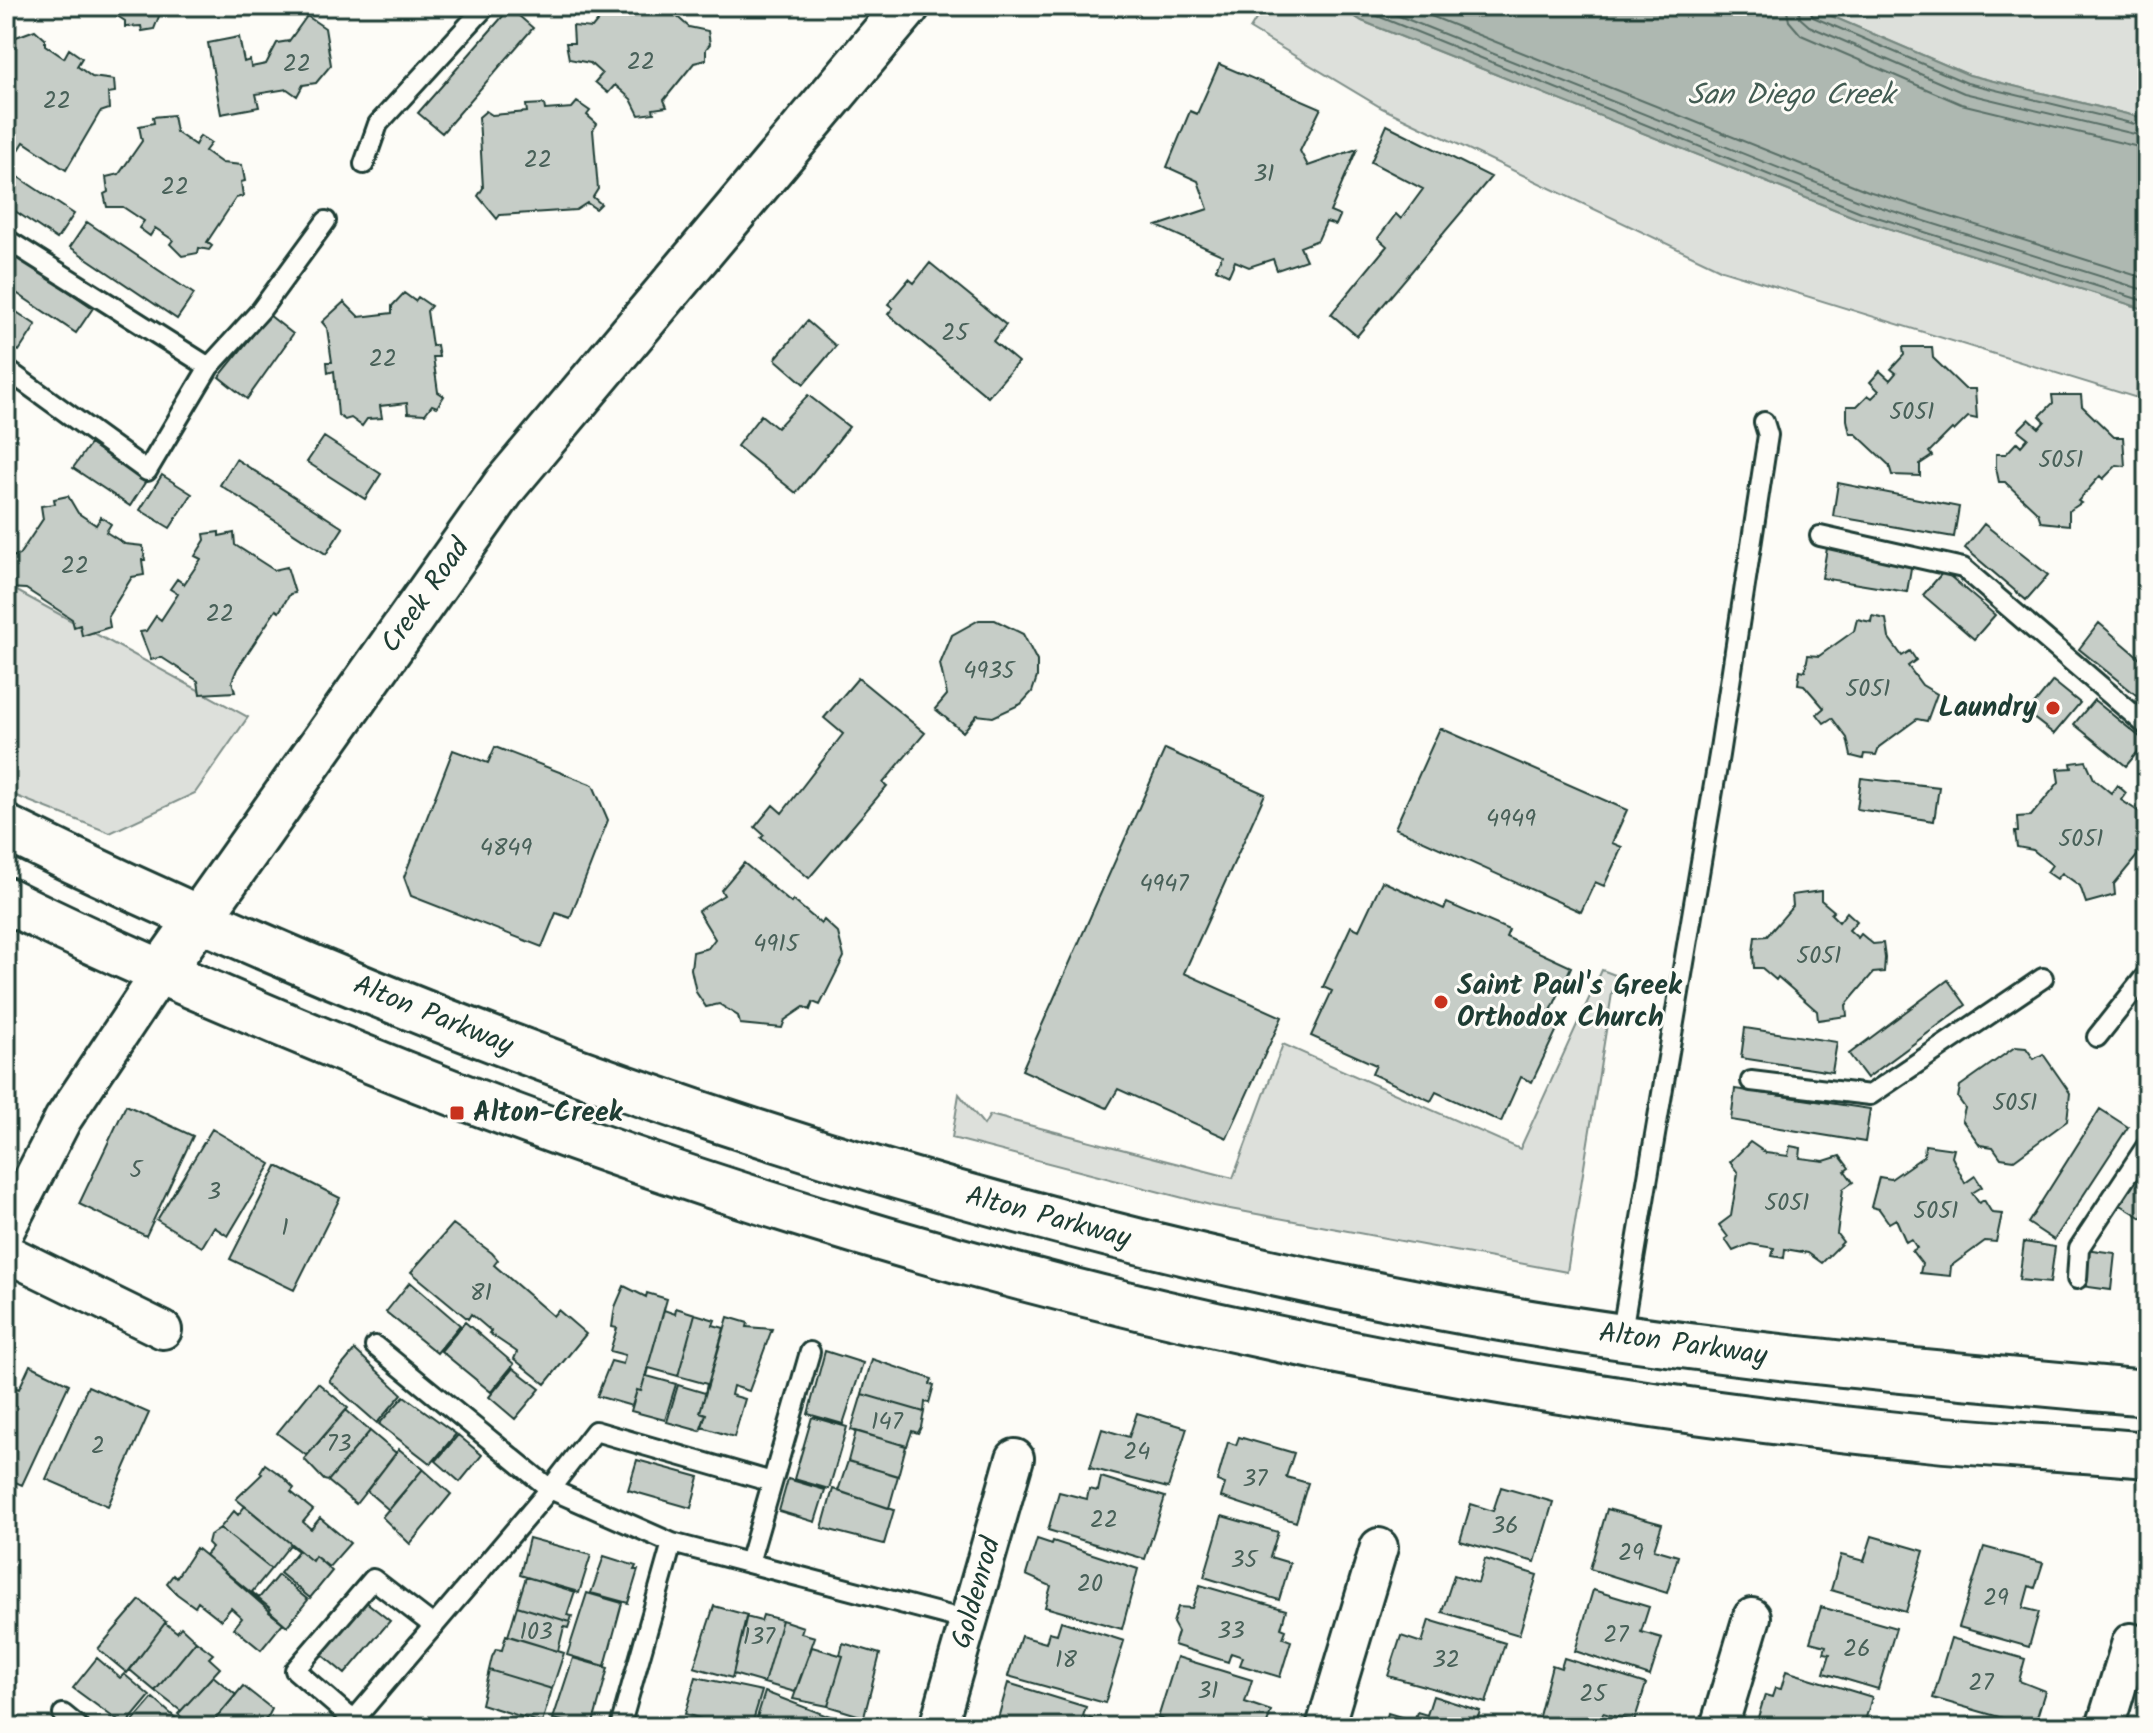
<svg xmlns="http://www.w3.org/2000/svg" width="2153" height="1733" viewBox="0 0 2153 1733" font-family="Kalam,sans-serif">
<rect width="100%" height="100%" fill="#fdfcf7"/>
<filter id="ink" filterUnits="userSpaceOnUse"><feTurbulence type="fractalNoise" baseFrequency=".0125" numOctaves="2"/><feDisplacementMap in="SourceGraphic" scale="16" xChannelSelector="R" yChannelSelector="G"/><feConvolveMatrix kernelMatrix="1 2 1 2 8 2 1 2 1" color-interpolation-filters="sRGB"/></filter>
<g filter="url(#ink)">
<path fill="#dde0db" stroke="#7e8e88" stroke-width="2" d="M1264,6H1338L1362,21L1859,219L2147,310V401L1722,270L1382,108L1250,29Z
M1808,6H2106L2147,19V119L1969,75Z
M6,585L248,717L195,793L110,833L6,792Z
M1602,970L1615,975L1567,1272L1214,1206L952,1138L959,1094L984,1125L990,1115L1233,1178L1283,1044L1520,1149Z"/>
<path fill="#aeb8b1" stroke="#75877f" stroke-width="2" d="M1338,6H1808L1969,75L2147,119V310L1859,219L1362,21Z"/>
<g fill="none" stroke-linecap="round" stroke-linejoin="round">
<path stroke="#586e66" stroke-width="2" d="M1353,6L1861,212L2147,302
M1374,6L1864,202L2147,291
M1406,6L1868,191L2147,279
M1786,6L1789,21L1801,35L1961,104L2147,149
M1798,6L1800,18L1809,26L1964,93L2147,137
M1808,6L1813,17L1967,83L2147,127"/>
</g>
<path fill="#c6cdc7" stroke="#1f3d34" stroke-width="2" d="M102,6H163L154,29L142,31L141,26L125,27V21Z
M610,6H681L674,14L689,27L708,31L710,44L706,49V60L694,63L664,100L667,107L653,109L654,113L639,115L631,99L615,85L608,93L595,82L602,74L590,63L569,59L566,43H574L573,26L592,28Z
M510,8L533,28L442,133L418,113Z
M307,16L325,28L331,65L316,83L303,85L297,96L287,89L256,94L259,107L221,114L208,43L239,37L244,62L250,60L251,67L266,64L277,43L289,41Z
M35,30L45,39V45L64,58L69,49L82,58L77,66L92,77L114,80L115,92L108,93L109,109L100,112L66,170L24,142L19,150L9,143L13,135L6,131L8,40Z
M1219,64L1321,108L1300,151L1308,166L1357,149L1330,212L1340,216L1336,225L1326,222L1318,240L1300,247L1306,260L1277,270L1273,259L1249,267L1235,261L1229,275L1216,269L1222,255L1157,226L1208,209L1198,181L1167,167L1190,111L1197,114Z
M577,102L590,111L587,115L597,124L593,130L598,189L593,197L601,204L596,209L587,203L576,210L500,215L497,219L478,196L483,188L479,117L486,111L492,115L527,112L526,105L544,104L545,110L572,108Z
M173,115L176,132L195,145L200,136L211,143L205,151L222,163L242,165L245,181L241,182L243,196L236,198L207,242L212,246L209,250L199,248L198,253L182,256L170,244L173,240L155,228L150,236L139,228L144,221L123,207H107L104,194L108,192L106,177L119,174L142,141L139,126L154,123L153,117Z
M1387,125L1491,177L1357,336L1331,314L1387,246L1378,238L1396,214L1401,219L1423,189L1371,162Z
M6,169L74,214L57,239L6,205Z
M87,222L194,294L177,319L70,247Z
M6,249L93,308L76,333L6,286Z
M930,263L1006,325L993,341L1018,362L988,397L888,314L893,308L888,304L909,279L914,283Z
M404,293L415,301L418,297L431,306L427,311L432,346L437,345L439,357H433L438,392L444,396L437,407L432,405L425,414L408,413L407,403L380,406L382,418L367,419L362,426L351,418L345,420L338,415L334,371L328,373L327,362H332L327,328L322,322L344,302L359,317L392,313V306Z
M6,305L36,325L19,351L6,343Z
M269,315L293,334L247,399L219,377Z
M807,321L836,346L804,384L775,359Z
M1903,347H1932L1933,358L1965,389H1975L1977,419L1968,417L1954,431L1952,429L1929,452L1932,456L1920,464V476L1892,475L1889,465L1856,434H1850L1847,420V406H1857L1868,395L1872,398L1879,391L1870,382L1880,371L1890,380L1896,373L1891,369L1904,355Z
M808,395L849,427L796,493L737,446L761,415L777,428Z
M2052,395H2081L2082,406L2114,437H2123L2125,466L2117,465L2103,479L2100,476L2078,501L2081,503L2069,511V525L2041,522L2038,513L2005,482H1999L1996,468V454H2006L2017,442L2021,446L2028,438L2018,430L2029,419L2039,428L2045,421L2040,416L2053,403Z
M324,437L381,474L365,499L307,462Z
M90,444L146,481L130,506L73,468Z
M236,459L343,528L326,554L220,485Z
M162,475L192,494L170,528L140,510Z
M1838,483L1959,507L1954,537L1833,516Z
M68,496L78,513L96,525L101,517L111,524L106,532L125,544L143,546L145,560H142L144,575L132,577L108,616L110,627L82,636L80,625L74,627L72,619L26,589L8,588L6,579V573L10,572L7,558L19,555L43,519L41,506L55,504L54,499Z
M1984,524L2048,575L2026,600L1965,548Z
M219,532V536L234,533L235,545L274,570L287,567L295,593L290,594L279,612L276,610L237,669L232,681L235,692L200,694L198,681L161,657L151,660L140,632L146,631L156,616L161,620L178,594L170,589L177,579L184,584L201,559L195,556L205,540L204,534Z
M1827,548L1912,562L1907,592L1822,578Z
M1944,571L1995,615L1974,639L1923,595Z
M1872,616L1886,619L1889,638L1902,656L1910,651L1916,660L1908,666L1922,685L1937,694L1927,721L1917,719L1879,747L1876,755L1864,754L1863,759L1851,756L1847,738L1832,718L1824,723L1817,714L1824,708L1804,685L1798,684L1800,670L1805,671L1808,655L1819,656L1854,631L1857,619L1871,622Z
M979,620H995L1023,634L1037,661V677L1032,692L1021,704L993,717L977,715L963,732L935,709L947,695L940,664L952,635Z
M2099,623L2147,664V690L2140,698L2079,649Z
M858,678L925,733L883,783L887,786L809,878L761,838L764,835L755,827L773,805L782,813L843,734L824,718Z
M2053,681L2080,703L2054,734L2027,713Z
M2094,700L2146,742L2126,766L2074,724Z
M1440,728L1627,810L1612,843L1622,847L1604,886L1595,882L1581,912L1395,828Z
M495,747L593,785L608,820L570,918L556,913L542,947L411,896L404,877L453,750L488,763Z
M1165,749L1265,794L1184,973L1282,1017L1227,1138L1118,1089L1107,1108L1022,1070Z
M2086,761L2094,779L2111,793L2117,785L2126,793L2121,800L2147,817V849L2142,850L2114,884L2115,895L2086,903L2080,886L2062,873L2057,879L2047,872L2052,865L2033,850L2017,847L2015,832H2018L2017,817L2031,816L2059,782L2057,769L2072,768L2071,763Z
M1861,778L1939,787L1934,821L1857,809Z
M744,863L791,903L793,900L821,924L824,920L838,933L844,957L820,1005L813,1002L810,1010L804,1007L785,1020L782,1028L740,1024L738,1016L719,1004L706,1007L696,992L691,969L693,952L708,948L715,939L698,911L724,895L721,890Z
M1382,881L1444,909L1447,903L1509,930L1506,937L1571,967L1550,1013L1562,1019L1532,1082L1521,1077L1501,1122L1436,1092L1431,1101L1372,1074L1376,1065L1311,1036L1332,991L1323,987L1351,926L1359,930Z
M1821,891V900L1834,911L1831,914L1839,922L1847,912L1857,921L1849,930L1858,938L1861,934L1873,944L1883,943L1885,958L1884,972L1873,973L1846,1005L1847,1016L1818,1020L1817,1011L1778,977L1776,980L1762,968H1754L1753,953L1755,937L1767,936L1793,906L1792,895Z
M1948,980L1966,1005L1867,1078L1849,1054Z
M1745,1028L1837,1042L1832,1072L1741,1058Z
M2015,1047L2026,1048L2034,1059L2043,1054L2070,1093L2067,1121L2014,1160L2001,1158L1993,1147L1980,1145L1962,1120L1965,1108L1958,1098L1960,1086Z
M1735,1089L1870,1109L1865,1142L1731,1120Z
M126,1105L193,1136L146,1236L79,1204Z
M2100,1109L2128,1127L2054,1240L2028,1223Z
M212,1129L271,1164L228,1236L214,1227L202,1247L157,1220Z
M1750,1142L1766,1153L1788,1156L1790,1146L1801,1148L1800,1158L1824,1161L1840,1156L1849,1168L1845,1171L1853,1182L1843,1189L1837,1234L1843,1242L1822,1263L1808,1253L1785,1249L1784,1258L1772,1256L1774,1248L1750,1244L1733,1251L1725,1239L1728,1237L1719,1225L1731,1216L1738,1173L1730,1162Z
M1925,1145L1954,1149L1952,1157L1965,1183L1975,1176L1982,1187L1972,1193L1979,1203L1984,1200L1992,1213L2002,1214L1996,1242L1985,1241L1951,1266L1950,1276L1920,1273L1922,1264L1912,1251L1917,1248L1911,1239L1906,1242L1896,1219L1889,1223L1879,1209L1871,1207L1879,1177L1891,1179L1924,1156Z
M2147,1153V1210L2142,1218L2116,1202Z
M277,1166L340,1198L294,1290L230,1259Z
M453,1224L492,1253L498,1260L494,1265L553,1316L558,1310L586,1334L545,1384L514,1359L517,1352L489,1333L491,1331L471,1314L468,1319L411,1272Z
M2024,1242L2055,1247L2050,1283L2019,1280Z
M2085,1249L2115,1253L2111,1290L2081,1286Z
M410,1282L460,1325L437,1353L386,1312Z
M624,1286L646,1297L647,1293L667,1299L641,1391L637,1390L632,1406L597,1396L611,1361L623,1364L625,1355L610,1351L617,1328L612,1327L615,1307Z
M676,1308L695,1314L678,1376L649,1368L647,1376L676,1384L665,1420L631,1411L637,1390L641,1391L664,1310L675,1314Z
M695,1314L715,1320L713,1325L724,1328L700,1412L706,1414L700,1431L667,1422L678,1385L705,1393L707,1384L678,1376Z
M728,1317L748,1323L747,1327L772,1329L749,1391L733,1386L731,1395L745,1399L734,1437L702,1427L706,1414L700,1412Z
M465,1322L514,1364L491,1392L441,1351Z
M355,1350L402,1394L377,1423L329,1381Z
M825,1351L863,1363L843,1424L808,1414Z
M872,1359L932,1379L930,1384L934,1385L929,1403L925,1402L924,1412L862,1394Z
M30,1365L69,1384L22,1485L6,1478V1384L19,1389Z
M513,1368L540,1389L515,1419L489,1397Z
M318,1383L348,1408L307,1456L277,1433Z
M88,1386L149,1413L108,1506L46,1479Z
M862,1394L924,1412L921,1427L918,1433L912,1431L907,1446L851,1430Z
M404,1396L456,1434L431,1464L379,1424Z
M346,1410L370,1431L328,1481L324,1480L304,1459Z
M1137,1413L1187,1428L1168,1488L1090,1468L1102,1429L1129,1437Z
M812,1417L847,1427L829,1489L794,1479Z
M370,1431L396,1453L356,1504L328,1481Z
M856,1431L906,1446L898,1476L848,1461Z
M458,1435L482,1455L460,1482L436,1461Z
M1239,1437L1294,1453L1286,1477L1308,1483L1296,1522L1221,1497L1225,1484L1217,1481L1228,1442L1236,1445Z
M399,1449L423,1469L389,1510L367,1491Z
M637,1460L699,1477L691,1508L628,1490Z
M848,1461L898,1476L889,1508L838,1491Z
M265,1464L282,1476L294,1488L291,1492L313,1510L303,1522L311,1529L320,1518L350,1543L329,1567L315,1556L312,1561L236,1499L262,1474L260,1472Z
M423,1469L451,1494L410,1544L382,1517Z
M1101,1477L1165,1497L1145,1559L1048,1530L1059,1492L1087,1499L1089,1489L1098,1491Z
M788,1479L825,1490L815,1522L779,1511Z
M1501,1487L1553,1502L1535,1562L1460,1541L1471,1504L1493,1511Z
M833,1489L894,1510L884,1544L822,1528Z
M245,1506L312,1561L315,1556L332,1571L310,1598L280,1573L298,1551L290,1545L271,1569L220,1528L234,1511L238,1515Z
M1607,1509L1662,1524L1654,1549L1678,1556L1667,1593L1590,1569Z
M1222,1516L1278,1532L1270,1557L1290,1563L1279,1600L1204,1577Z
M220,1528L271,1569L252,1592L259,1598L278,1575L308,1600L287,1626L205,1555L212,1547L208,1543L210,1535Z
M1872,1536L1924,1551L1906,1612L1831,1590L1841,1555L1864,1561Z
M529,1538L591,1555L579,1593L520,1575Z
M1037,1539L1052,1544L1053,1541L1138,1569L1122,1629L1045,1607L1051,1586L1026,1575Z
M1984,1547L2043,1563L2035,1588L2029,1586L2023,1608L2039,1612L2029,1647L1959,1627Z
M196,1548L271,1609L269,1612L283,1623L261,1650L234,1628L242,1618L231,1608L221,1620L198,1602L195,1607L177,1594L167,1583L173,1575L176,1578Z
M604,1556L636,1566L634,1570H638L628,1603L591,1593Z
M1485,1559L1537,1575L1519,1635L1442,1612L1454,1575L1478,1583Z
M526,1577L575,1591L567,1615L572,1616L570,1622L517,1606Z
M1200,1585L1286,1610L1281,1628L1286,1630L1283,1638L1291,1641L1280,1677L1240,1665L1243,1657L1231,1653L1228,1662L1174,1645L1178,1632L1173,1623L1178,1607L1192,1608Z
M1593,1590L1649,1607L1641,1632L1662,1638L1650,1676L1575,1651Z
M587,1593L622,1603L605,1666L567,1655Z
M140,1600L166,1622L127,1673L98,1649Z
M365,1601L390,1621L345,1674L321,1654Z
M517,1606L570,1622L568,1628L564,1627L558,1651L508,1636Z
M714,1606L747,1615L732,1678L694,1667Z
M1821,1607L1896,1628L1878,1689L1824,1673L1830,1654L1824,1653L1826,1646L1810,1642Z
M763,1615L782,1620L764,1683L733,1674L746,1617L761,1621Z
M782,1620L803,1627L801,1633L815,1637L795,1692L764,1683Z
M1429,1620L1505,1643L1486,1703L1388,1676L1401,1636L1422,1643Z
M1061,1621L1124,1641L1105,1703L1008,1676L1021,1636L1046,1643L1049,1632L1057,1634Z
M165,1623L177,1632L181,1627L196,1641L155,1691L130,1670Z
M506,1635L564,1653L552,1689L489,1670L492,1657L496,1649L502,1650Z
M1951,1638L2025,1659L2019,1681L2045,1691L2034,1727L1933,1698Z
M196,1641L213,1654L209,1658L220,1668L181,1711L155,1691Z
M843,1643L880,1654L864,1717L828,1706L843,1656L840,1655Z
M812,1647L843,1656L828,1706L793,1699Z
M1177,1657L1252,1680L1245,1702L1271,1711L1266,1727H1189L1158,1718Z
M97,1658L120,1678L124,1674L150,1696L125,1726L73,1688Z
M573,1658L608,1668L592,1727L553,1719Z
M1564,1658L1646,1684L1634,1722L1603,1713L1599,1727H1561L1538,1720L1552,1665L1561,1668Z
M489,1670L552,1689L542,1723L481,1704Z
M1786,1671L1872,1697L1865,1721L1877,1727H1755L1765,1695L1772,1697L1775,1688L1781,1689Z
M213,1676L236,1695L209,1727H193L178,1714Z
M696,1677L762,1691L751,1727L723,1721L722,1725L685,1714Z
M1008,1683L1086,1707L1083,1716L1092,1719L1090,1727H1015L997,1722Z
M243,1686L272,1709L268,1717L257,1727H209Z
M765,1692L825,1715L821,1727H754Z
M1433,1696L1480,1711L1475,1727H1384L1388,1713L1414,1721L1417,1712L1427,1715Z
M153,1698L179,1721L176,1724L179,1727H128Z
M827,1715L859,1725L858,1727H824Z"/>
<g fill="none" stroke-linecap="round" stroke-linejoin="round">
<defs>
<path id="service" d="M364,164L378,124L486,6
M6,239L209,367
M6,369L147,471L209,367L261,310L326,221
M1820,536L1963,568L2147,726
M2097,1037L2147,974
M1751,1081L1870,1095L2043,978
M2077,1279L2079,1248L2147,1145
M1621,1337L1719,755L1768,435L1764,422
M375,1346L550,1489L672,1543L969,1621
M749,1563L810,1352
M63,1714L79,1727
M353,1720L295,1670L373,1579L434,1626
M348,1727L550,1489L595,1431L772,1482
M620,1727L672,1543"/>
<path id="minor" d="M6,1230L63,1119L161,972
M6,1253L163,1330
M938,1727L1015,1458
M1325,1727L1379,1547
M1719,1727L1752,1617
M2105,1727L2131,1642"/>
<path id="tertiary" d="M161,972L506,484L907,6"/>
<path id="secondary" d="M6,828C446,1044 910,1202 1392,1298C1641,1348 1894,1370 2147,1393
M6,900C99,947 196,987 292,1028C704,1202 1138,1326 1580,1394C1698,1413 1816,1427 1935,1439C2006,1446 2076,1448 2147,1455"/>
</defs>
<use href="#service" stroke="#1f3d34" stroke-width="24"/>
<use href="#minor" stroke="#1f3d34" stroke-width="42"/>
<use href="#tertiary" stroke="#1f3d34" stroke-width="50"/>
<use href="#secondary" stroke="#1f3d34" stroke-width="50"/>
<use href="#service" stroke="#fdfcf7" stroke-width="18"/>
<use href="#minor" stroke="#fdfcf7" stroke-width="36"/>
<use href="#tertiary" stroke="#fdfcf7" stroke-width="44"/>
<use href="#secondary" stroke="#fdfcf7" stroke-width="44"/>
</g>
</g>
<g fill="#c8321e" stroke="#fdfcf7" stroke-width="3">
<circle cx="2053" cy="708" r="8"/>
<circle cx="1441" cy="1002" r="8"/>
<rect x="449" y="1105" width="16" height="16" rx="4"/>
</g>
<g text-anchor="middle" dominant-baseline="central" stroke-width="6" stroke-linejoin="round" paint-order="stroke">
<g font-size="24" fill="#496159">
<text x="641" y="62">22</text>
<text x="297" y="64">22</text>
<text x="57" y="101">22</text>
<text x="538" y="160">22</text>
<text x="1264" y="174">31</text>
<text x="175" y="187">22</text>
<text x="955" y="333">25</text>
<text x="383" y="359">22</text>
<text x="1912" y="412">5051</text>
<text x="2061" y="460">5051</text>
<text x="75" y="566">22</text>
<text x="220" y="614">22</text>
<text x="989" y="671">4935</text>
<text x="1868" y="689">5051</text>
<text x="1511" y="819">4949</text>
<text x="2081" y="839">5051</text>
<text x="506" y="848">4849</text>
<text x="1164" y="884">4947</text>
<text x="776" y="944">4915</text>
<text x="1819" y="956">5051</text>
<text x="2015" y="1103">5051</text>
<text x="136" y="1170">5</text>
<text x="214" y="1192">3</text>
<text x="1787" y="1203">5051</text>
<text x="1936" y="1211">5051</text>
<text x="285" y="1228">1</text>
<text x="481" y="1293">81</text>
<text x="887" y="1422">147</text>
<text x="339" y="1444">73</text>
<text x="98" y="1446">2</text>
<text x="1137" y="1452">24</text>
<text x="1255" y="1479">37</text>
<text x="1104" y="1520">22</text>
<text x="1505" y="1526">36</text>
<text x="1631" y="1553">29</text>
<text x="1244" y="1560">35</text>
<text x="1090" y="1584">20</text>
<text x="1996" y="1598">29</text>
<text x="1231" y="1631">33</text>
<text x="536" y="1632">103</text>
<text x="1616" y="1635">27</text>
<text x="759" y="1637">137</text>
<text x="1857" y="1649">26</text>
<text x="1066" y="1660">18</text>
<text x="1446" y="1660">32</text>
<text x="1981" y="1683">27</text>
<text x="1208" y="1691">31</text>
<text x="1593" y="1694">25</text>
</g>
<g font-size="28" fill="#1f3d34" stroke="#fdfcf7">
<text transform="translate(426 596) rotate(-55)">Creek Road</text>
<text transform="translate(433 1016) rotate(22)">Alton Parkway</text>
<text transform="translate(1048 1218) rotate(15)">Alton Parkway</text>
<text transform="translate(1683 1345) rotate(8)">Alton Parkway</text>
<text transform="translate(977 1593) rotate(-74)">Goldenrod</text>
</g>
<g font-size="28" font-weight="bold" fill="#1f3d34" stroke="#fdfcf7" text-anchor="start">
<text x="2037" y="708" text-anchor="end">Laundry</text>
<text x="1457" y="986">Saint Paul's Greek<tspan x="1457" dy="32">Orthodox Church</tspan></text>
<text x="473" y="1113">Alton-Creek</text>
</g>
<g font-size="30" font-style="italic" fill="#435c53" stroke="#fdfcf7">
<text x="1791" y="96">San Diego Creek</text>
</g>
</g>
<rect width="2153" height="1733" fill="none" stroke="#fdfcf7" stroke-width="32"/>
<rect x="16" y="16" width="2121" height="1701" fill="none" stroke="#1f3d34" stroke-width="3" filter="url(#ink)"/>
</svg>
